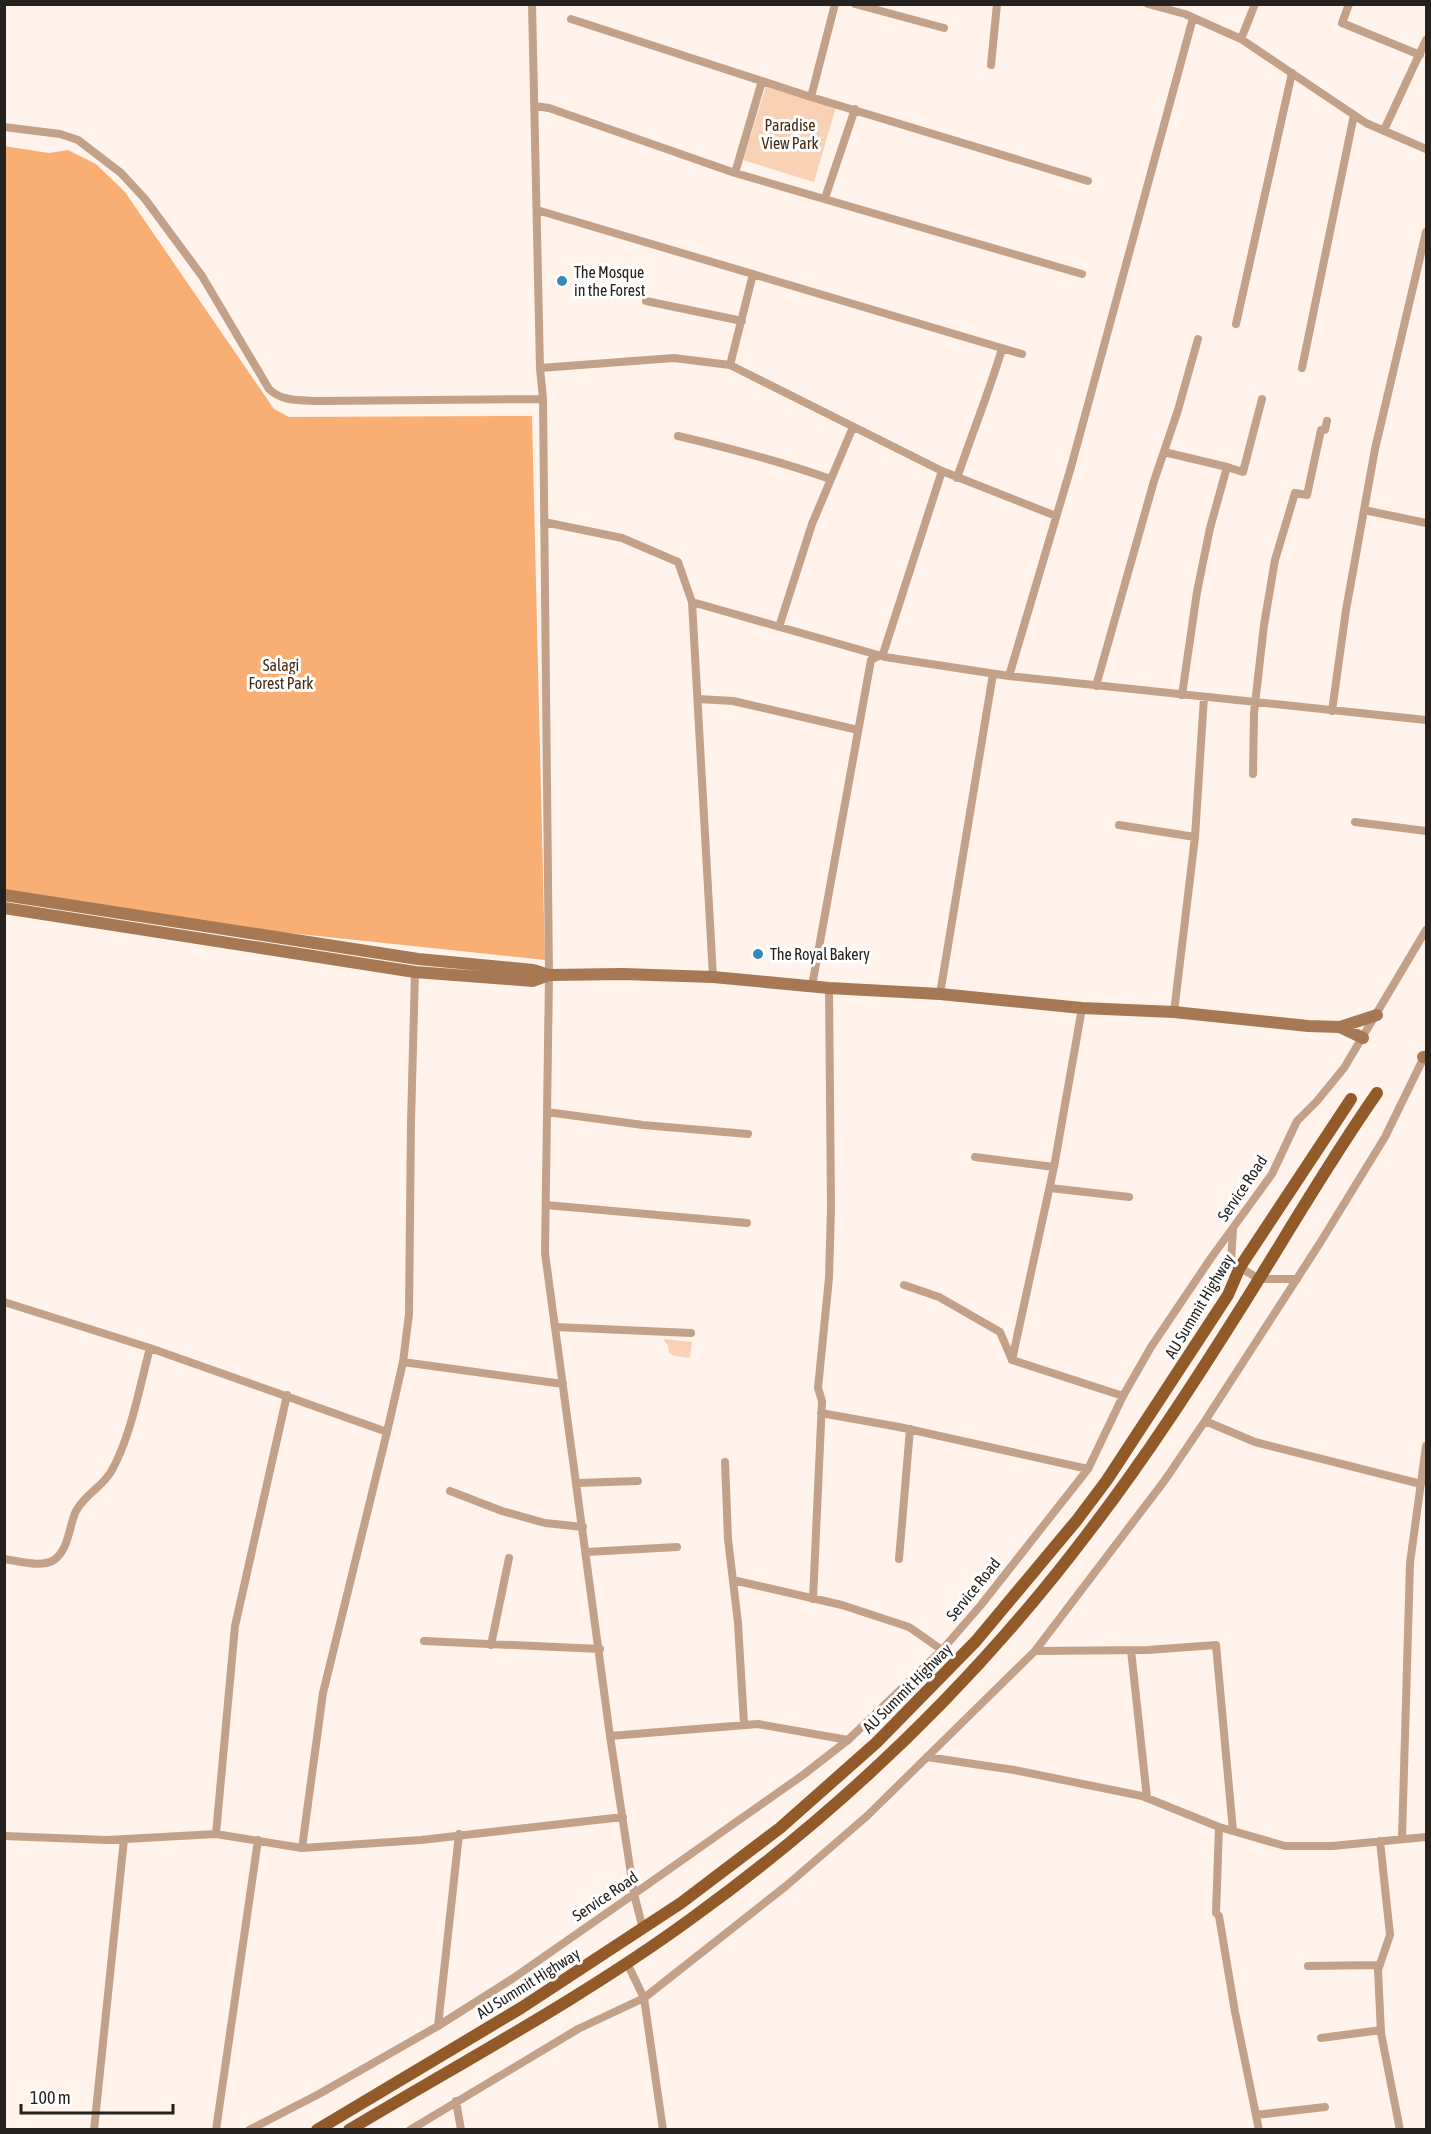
<svg xmlns="http://www.w3.org/2000/svg" width="1431" height="2134" viewBox="0 0 1431 2134" font-family="'Asap Condensed',sans-serif">
<rect width="100%" height="100%" fill="#fff3eb"/>
<path fill="#f9d2b5" d="M766,86L836,107L814,182L743,160Z
M663,1339L692,1342L690,1358L674,1356L669,1353L668,1346Z"/>
<path fill="#f9af74" d="M4,146L49,153L68,150L96,164L125,192L274,409L289,417L532,416L545,960L224,926L5,891Z"/>
<g fill="none" stroke-linecap="round" stroke-linejoin="round">
<path stroke="#c2a188" stroke-width="8" d="M532,4L540,368L543,399L549,975L545,1253L610,1736L634,1894L643,1929
M855,4L944,28
M1148,4L1185,14L1241,39L1366,123L1426,149
M1349,4L1342,23L1420,55
M571,19L811,97L1088,181
M1241,39L1255,4
M991,65L997,4
M811,97L835,4
M535,106L549,108L735,173L1082,274
M4,127L60,134L78,140L121,173L145,199L202,276L269,389C282,402 301,400 319,401L543,399
M1384,130L1426,40
M735,173L762,81
M825,198L855,109
M537,210L1022,354
M646,301L742,321
M1236,324L1292,73
M730,365L753,274
M540,368L674,358L730,365L942,471L1056,516
M1302,368L1354,115
M678,436C729,448 780,461 830,479
M1164,452L1227,467
M957,478C972,434 989,392 1002,349
M1364,510L1426,523
M544,522L622,538L678,562L692,602L713,977
M692,602L885,657L1009,676L1426,720
M779,627L812,524L853,427
M1009,676L1071,467L1193,18
M1096,686L1154,481L1178,410L1198,339
M1182,695L1197,592L1210,528L1227,467L1243,472L1262,399
M698,699L733,701L858,730
M1332,711L1346,610L1375,449L1426,232
M1253,774L1254,713L1264,625L1275,560L1295,493L1307,495L1321,430H1325L1327,421
M1355,822L1426,831
M1119,825L1195,837
M812,986L871,660L883,654L942,471
M940,994L993,674
M1174,1012L1195,837L1204,697
M547,1112L643,1125L748,1134
M975,1157L1054,1167
M1050,1188L1129,1197
M546,1205L747,1223
M1233,1228L1231,1262L1259,1279H1297
M904,1285L939,1297L1000,1332L1012,1360L1123,1396
M4,1302L150,1348L387,1432
M555,1327L691,1333
M1012,1360L1054,1167L1082,1008
M403,1362L563,1384
M821,1413L899,1427L1088,1469
M1205,1421L1255,1442L1421,1484
M725,1462L728,1539L738,1623L744,1724
M577,1483L638,1481
M450,1491L502,1511L545,1523L583,1527
M586,1552L677,1547
M4,1559C19,1561 41,1568 54,1560C69,1550 69,1525 76,1511C86,1493 103,1487 112,1470C131,1436 140,1385 150,1348
M899,1559L910,1429
M733,1580L842,1605L909,1627L942,1650
M813,1599L822,1401L818,1388L829,1278L831,1208L829,988
M424,1641L600,1649
M491,1645L509,1558
M1131,1650L1147,1798
M1035,1651L1148,1650L1216,1645L1233,1831
M610,1736L758,1724L848,1740
M927,1757L1014,1770L1142,1796L1219,1827L1285,1846H1332L1426,1837
M1219,1827L1216,1913L1219,1916L1235,2012L1259,2130
M216,1834L235,1626L287,1395
M4,1836L107,1840L216,1834L302,1848L421,1840L623,1817
M1402,1839L1410,1563L1426,1446
M1380,1841L1390,1935L1378,1970L1381,2033L1400,2130
M302,1848L323,1693L387,1432L403,1362L409,1314L411,1122L415,972
M627,1963L644,1998L663,2130
M1308,1966L1379,1965
M438,2026L459,1834
M1321,2038L1381,2030
M456,2101L461,2130
M1256,2115L1325,2107
M94,2130L124,1839
M216,2130L258,1840
M249,2130L319,2094L438,2026L512,1979L634,1894L803,1775L848,1740L942,1650L981,1605L1088,1469L1123,1396L1151,1347L1211,1258L1272,1174L1297,1121L1317,1101L1344,1068L1426,930
M410,2130L578,2029L644,1998L786,1886L867,1816L1035,1651L1165,1480L1205,1421L1320,1243L1385,1137L1425,1055"/>
<path stroke="#a67853" stroke-width="12" d="M4,895L418,959L533,970L549,975L623,974L713,977L829,988L940,994L1082,1008L1174,1012L1308,1026L1340,1027L1377,1015
M4,908L415,972L533,981L549,975
M1340,1027L1363,1038
M1423,1057H1426"/>
<path stroke="#925a28" stroke-width="12" d="M317,2130L521,2008L681,1903L780,1828L876,1743L976,1641L1077,1520L1107,1480L1228,1295L1240,1267L1351,1099
M349,2130C464,2061 584,1997 692,1918C843,1809 979,1678 1091,1529C1147,1456 1197,1378 1246,1300C1289,1231 1330,1160 1377,1093"/>
</g>
<g fill="#3788b9" stroke="#fff" stroke-width="2">
<circle cx="562" cy="281" r="6"/>
<circle cx="758" cy="954" r="6"/>
</g>
<g text-anchor="middle" dominant-baseline="central" stroke-width="6" stroke-linejoin="round" paint-order="stroke">
<g font-size="16" fill="#45280e" stroke="#fff">
<text x="790" y="125">Paradise<tspan x="790" dy="18">View Park</tspan></text>
<text x="281" y="665">Salagi<tspan x="281" dy="18">Forest Park</tspan></text>
</g>
<g font-size="16" fill="#25211e" stroke="#fff" text-anchor="start">
<text x="574" y="272">The Mosque<tspan x="574" dy="18">in the Forest</tspan></text>
<text x="770" y="954">The Royal Bakery</text>
</g>
<g font-size="16" fill="#25211e" stroke="#fff">
<text transform="translate(1242 1188) rotate(-56)">Service Road</text>
<text transform="translate(1199 1306) rotate(-59)">AU Summit Highway</text>
<text transform="translate(973 1589) rotate(-51)">Service Road</text>
<text transform="translate(907 1688) rotate(-45)">AU Summit Highway</text>
<text transform="translate(605 1896) rotate(-34)">Service Road</text>
<text transform="translate(528 1983) rotate(-32)">AU Summit Highway</text>
</g>
</g>
<rect width="1431" height="2134" fill="none" stroke="#25211e" stroke-width="12"/>
<path d="M21 2104v9h152v-9" fill="none" stroke="#25211e" stroke-width="3"/>
<text x="30" y="2104" font-size="18" fill="#25211e" stroke="#ffffff" stroke-width="4.5" paint-order="stroke">100 m</text>
</svg>
